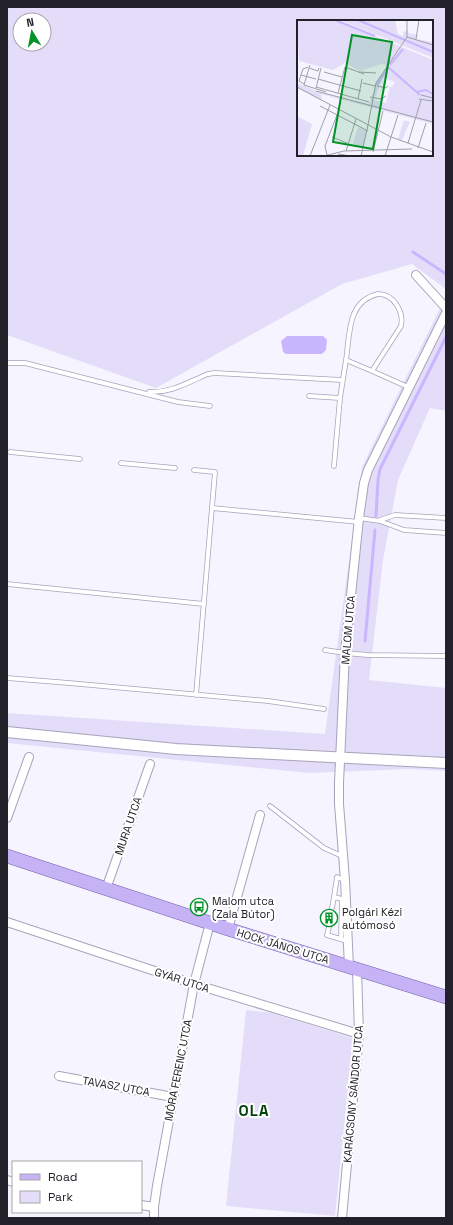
<svg xmlns="http://www.w3.org/2000/svg" width="453" height="1225" viewBox="0 0 453 1225" font-family="'Space Grotesk',sans-serif">
<rect width="100%" height="100%" fill="#f6f5ff"/>
<path fill="#e3ddf9" fill-rule="evenodd" d="M7,7H446V289L412,264L342,284L156,388L7,335ZM20,20H44V44H20ZM298,21H432V155H298Z
M446,296V411L430,408L398,480L383,560L369,680L446,688V771L409,769L309,773L7,743V713L325,734L362,467Z
M246,1010L271,1013L353,1038L335,1216L226,1206Z"/>
<path fill="#c8b6ff" d="M287,336H323L327,340L326,350L322,354H286L283,352L281,341Z"/>
<g fill="none" stroke-linecap="round" stroke-linejoin="round">
<path stroke="#c8b6ff" stroke-width="3" d="M413,252L446,274
M376,516L378,480L380,469L446,337
M365,641L375,530"/>
<defs>
<path id="service" d="M378,294C394,294 404,312 401,326L372,371L346,360C350,334 347,301 378,294Z
M7,363H25L178,402L210,406
M372,371L408,387
M149,392C172,393 188,382 208,374L215,373L342,380
M309,396L340,398
M10,452L80,459
M121,463L175,468
M334,466L340,398L346,360
M194,470L215,472L196,695
M212,508L359,522
M359,518L380,521L404,530L446,533
M380,520L395,515L446,518
M7,584L204,604
M325,650L345,653L368,655L446,656
M7,678L69,683L268,701L324,709
M270,806L324,848L342,856
M332,908L334,897
M329,927L327,935L347,941
M341,939L342,899L334,897L337,877L344,880"/>
<path id="minor" d="M416,275L446,308
M7,818L29,757
M106,889L150,764
M7,922L194,984L359,1034
M228,929L260,815
M349,967L345,880L339,804V783L345,653L359,518L364,483L368,470L446,313
M59,1076L173,1097
M7,1180L13,1182
M141,1205L154,1207
M154,1218V1207L157,1186L194,984L210,923
M342,1218L359,1034L357,969"/>
<path id="tertiary" d="M7,732L176,749L446,763"/>
<path id="primary" d="M7,856L228,929L446,997"/>
</defs>
<use href="#service" stroke="#a8a3bb" stroke-width="5.5"/>
<use href="#minor" stroke="#a8a3bb" stroke-width="10"/>
<use href="#tertiary" stroke="#a8a3bb" stroke-width="12"/>
<use href="#primary" stroke="#745fa9" stroke-width="14"/>
<use href="#service" stroke="#fff" stroke-width="4"/>
<use href="#minor" stroke="#fff" stroke-width="8"/>
<use href="#tertiary" stroke="#fff" stroke-width="10"/>
<use href="#primary" stroke="#c6b3f5" stroke-width="13"/>
</g>
<defs>
<symbol id="bus-ring" viewBox="-11 -11 22 22"><circle r="9.5" fill="#fff" stroke="#029226" stroke-width="1.5"/><path d="M-5-6H5V4H4V6H2V4H-2V6H-4V4H-5ZM-3.5-4V0h7V-4ZM-3.5 1.2v1.5H-2V1.2ZM2 1.2v1.5H3.5V1.2Z" fill="#029226"/></symbol>
<symbol id="building-ring" viewBox="-11 -11 22 22"><circle r="9.5" fill="#fff" stroke="#029226" stroke-width="1.5"/><path d="M-4-6H4V6H1V3H-1V6H-4ZM-2.5-4.3h1.7v1.8h-1.7ZM.8-4.3h1.7v1.8H.8ZM-2.5-1h1.7V.8h-1.7ZM.8-1h1.7V.8H.8Z" fill="#029226"/></symbol>
</defs>
<g fill-rule="evenodd">
<use href="#bus-ring" x="189" y="897" width="20" height="20"/>
<use href="#building-ring" x="319" y="908" width="20" height="20"/>
</g>
<g text-anchor="middle" dominant-baseline="central" stroke-width="4" stroke-linejoin="round" paint-order="stroke">
<g font-size="11" fill="#222029" stroke="#fff">
<text transform="translate(348 630) rotate(-85)">MALOM UTCA</text>
<text transform="translate(128 826) rotate(-71)">MURA UTCA</text>
<text transform="translate(283 946) rotate(17)">HOCK JÁNOS UTCA</text>
<text transform="translate(182 980) rotate(18)">GYÁR UTCA</text>
<text transform="translate(178 1070) rotate(-79)">MÓRA FERENC UTCA</text>
<text transform="translate(116 1086) rotate(10)">TAVASZ UTCA</text>
<text transform="translate(353 1094) rotate(-85)">KARÁCSONY SÁNDOR UTCA</text>
</g>
<g font-size="11" fill="#222029" stroke="#fff" text-anchor="start">
<text x="212" y="901">Malom utca<tspan x="212" dy="13">(Zala Bútor)</tspan></text>
<text x="342" y="912">Polgári Kézi<tspan x="342" dy="13">autómosó</tspan></text>
</g>
<g font-size="15" font-weight="bold" letter-spacing="1" fill="#013f0b" stroke="#fff">
<text x="254" y="1110">OLA</text>
</g>
</g>
<g transform="translate(297 20)">
<rect width="136" height="136" fill="#f6f5ff"/>
<path d="M0,0H40L136,40V104L24,74L25,81L0,68V63L22,72L72,84L80,61L90,47L87,44L81,45L63,51L48,43L36,50L2,41ZM86,57L98,62L95,67L93,66L89,83L77,80ZM43,0H98L101,14L106,16V12L111,10V13L121,15L120,19L136,22V38ZM0,96L15,104L6,136H0ZM107,100L113,102L105,120L101,119ZM61,107L70,111L66,127L56,124Z" fill="#e3ddf9" fill-rule="evenodd"/>
<path fill="none" stroke="#c8b6ff" stroke-width="2" d="M38,0L78,16M61,0L136,32M93,45L106,29M91,47L123,75M80,65L92,46M119,72L129,70L136,74"/>
<path fill="none" stroke="#a1a0a9" stroke-width="1" d="M110,0V17M110,17L136,25M119,19L122,0M13,45L7,65L29,72M12,48L21,51L22,48M27,52L45,57M62,52L79,53M4,55L19,59M21,59L64,71M66,63L78,66M7,64L2,61L6,49L11,47M80,66L89,68L91,66M0,67L94,117L136,132M19,67L72,82M19,68L24,48M19,71L136,102M41,73L48,47L67,54M124,75L136,78M73,77L84,79L89,76M61,79L65,59M122,79L136,81M23,86L71,111M71,105L79,63L110,17M35,117L50,123M111,123L124,80M121,128L129,103M49,131L59,99M76,132L86,91M30,135L28,126L40,95M13,136L33,85M27,136L47,131L115,129M40,136L42,134L53,136M64,136L71,105M88,136L101,95"/>
<path fill="#029226" fill-opacity="0.15" stroke="#029226" stroke-width="2" d="M55,15L95,22L76,129L36,122Z"/>
<rect width="136" height="136" fill="none" stroke="#222029" stroke-width="2"/>
</g>
<rect width="453" height="1225" fill="none" stroke="#222029" stroke-width="16"/>
<rect x="12" y="1161" width="130" height="52" fill="#ffffff" stroke="#a7a6a9"/>
<rect x="20" y="1174" width="20" height="6" fill="#c6b3f5" stroke="#a7a6a9"/>
<text x="48" y="1181" font-size="12" fill="#222029">Road</text>
<rect x="20" y="1191" width="20" height="12" fill="#e3ddf9" stroke="#a7a6a9"/>
<text x="48" y="1201" font-size="12" fill="#222029">Park</text>
<g transform="translate(32 32) rotate(350)"><circle r="19" fill="#ffffff" stroke="#a7a6a9"/>
<path d="M0-3L7 15L0 10L-7 15Z" fill="#029226"/>
<text y="-6" font-size="11" font-weight="bold" text-anchor="middle" fill="#222029">N</text>
</g>
</svg>
